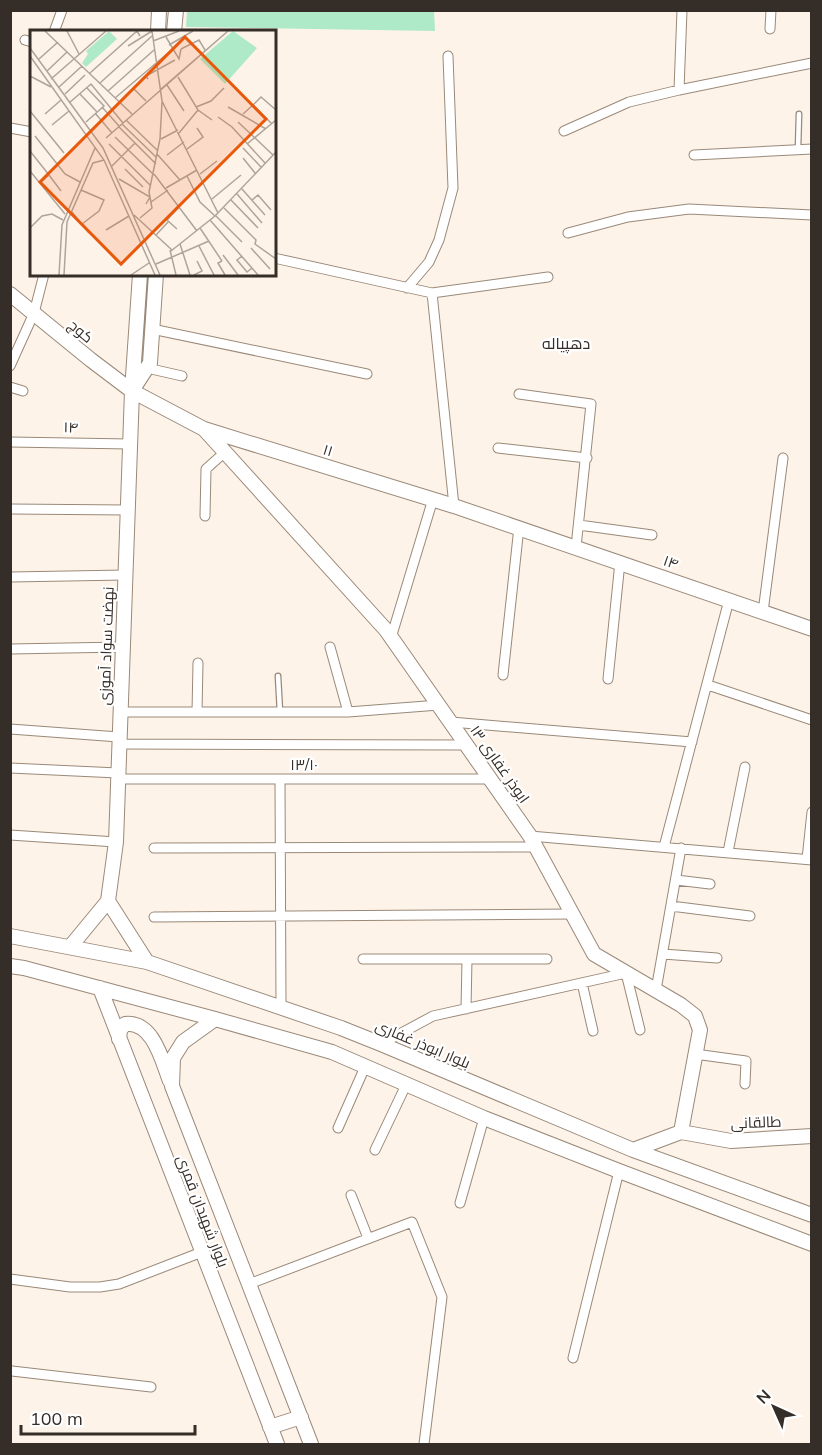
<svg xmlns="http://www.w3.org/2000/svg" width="822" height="1455" viewBox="0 0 822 1455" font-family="Mulish,Cairo,sans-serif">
<rect width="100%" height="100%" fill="#fef3e8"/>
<path fill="#aeeac7" d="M434,11L435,31L186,27L187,11Z"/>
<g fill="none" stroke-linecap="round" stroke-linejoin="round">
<defs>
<path id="lane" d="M798,149L799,114
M278,676L280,712"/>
<path id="street" d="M770,29L771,10
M54,32L62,10
M25,40L32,42
M679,90L682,10
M10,128L32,132
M564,131L629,102L679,90L812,63
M694,155L812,149
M568,233L628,217L689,209L812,215
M274,258L432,293L548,277
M407,288L429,262L439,240L453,188L448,56
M432,293L454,506
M152,329L367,374
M10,366L34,313L44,274
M147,368L182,376
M10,387L23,391
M519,394L591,404L576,547
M10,442L130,444
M498,448L587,458
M10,509L128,510
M205,516L206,469L225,452
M579,525L652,535
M10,577L125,575
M763,612L783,458
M391,638L433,499
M330,647L348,712
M10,649L123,647
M503,675L519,527
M608,679L620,562
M708,685L812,720
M120,712H348L439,705
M197,712L198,663
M451,722L692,742
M10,729L119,737
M119,744L466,745
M10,768L118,773
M118,779H491
M280,779L281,1008
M10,835L116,842
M530,836L812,860
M664,847L729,600
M154,848L537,847
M728,852L745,767
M807,859L812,812
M676,880L710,884
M671,906L750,916
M154,917L573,914
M663,954L717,958
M363,959H547
M582,983L593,1031
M656,990L681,848
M466,1009L467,959
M381,1044L433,1016L626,973L640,1030
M695,1054L746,1061L745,1084
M338,1128L365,1067
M375,1150L406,1085
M351,1195L368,1238
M460,1203L484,1118
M10,1279L70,1287H100L119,1284L202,1252
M249,1284L412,1222L442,1297L424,1444
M573,1358L619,1171
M12,1371L151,1387"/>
<path id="secondary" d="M158,32L159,10
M174,32L176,10
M10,294L91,360L132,391L204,429L454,506L812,629
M133,389L150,363L156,274
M204,429L386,630L530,836L594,954L681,1005L695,1016L700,1030L681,1132
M108,901L116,842L132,391L140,274
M108,901L147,962
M10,936L147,962L341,1028L381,1044L633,1150L812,1215
M70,947L108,901
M10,966L24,968L215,1019L332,1052L484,1118L619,1171L812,1244
M100,988L277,1444
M215,1019L183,1042L173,1058L172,1086L311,1444
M119,1039L120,1030L125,1024C153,1021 162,1060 170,1081
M633,1150L681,1132L731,1141L812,1136
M270,1427L301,1417"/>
</defs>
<use href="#lane" stroke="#9a8979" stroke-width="7"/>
<use href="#street" stroke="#9a8979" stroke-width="11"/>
<use href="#secondary" stroke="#9a8979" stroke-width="16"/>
<use href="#lane" stroke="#fff" stroke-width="4.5"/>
<use href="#street" stroke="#fff" stroke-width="9"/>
<use href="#secondary" stroke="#fff" stroke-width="14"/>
</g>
<g text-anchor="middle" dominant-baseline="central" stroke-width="4.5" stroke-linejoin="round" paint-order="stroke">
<g font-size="15" fill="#352d27" stroke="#fff">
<text transform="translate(81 331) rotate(40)">کوچ</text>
<text transform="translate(71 427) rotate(1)">۱۴</text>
<text transform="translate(328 450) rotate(17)">۱۱</text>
<text transform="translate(671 562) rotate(19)">۱۴</text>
<text transform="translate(106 646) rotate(-88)">نهضت سواد آموزی</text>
<text x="304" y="764">۱۳/۱۰</text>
<text transform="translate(500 764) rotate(55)">۱۳ ابوذر غفاری</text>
<text transform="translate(423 1044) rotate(23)">بلوار ابوذر غفاری</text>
<text transform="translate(756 1122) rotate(-2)">طالقانی</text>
<text transform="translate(203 1211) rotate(69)">بلوار شهیدان قمری</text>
</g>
<g font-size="16" fill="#352d27" stroke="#fff">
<text x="566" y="343">دهپیاله</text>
</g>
</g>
<g transform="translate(30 30)">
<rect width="246" height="246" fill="#fef3e8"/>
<path d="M79,1L87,9L56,37L52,33L58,24L56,21ZM203,1L227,18L195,54L170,29Z" fill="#aeeac7"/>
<path fill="none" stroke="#aea49b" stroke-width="1.5" d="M15,1L102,84M37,1L49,24M122,1L132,71L188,183M136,7L149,29L151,19M123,11L149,1M139,15L163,1M98,16L122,1M0,18L73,118L130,245M151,19L169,10L175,20M0,26L74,130L125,245M9,29L28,12M17,41L37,22M60,43L107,1L110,6M0,46L21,57M148,47L168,80L182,90M21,49L76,1M118,49L116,46L145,30M70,53L122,6M137,55L154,81M29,57L52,36M103,58L116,71M131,59L198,1M78,61L124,20M35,64L55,45M50,64L67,82M85,68L138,23M39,73L61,54L93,93M223,75L231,67L246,80M72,77L89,96M166,77L181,71L194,58M198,77L236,99M0,81L34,123M65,83L82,103M15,84L31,70M213,84L223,75L242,94M188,87L202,97L235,133M96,90L128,121M56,92L74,76L57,58M208,92L243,125M92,94L127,128M22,95L39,81M89,97L126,134M149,103L168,80M5,106L35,144L50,152M85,107L124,145M76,108L198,1M131,109L148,100M79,114L120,155M217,114L246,90M213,118L231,137M157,119L173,107L167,98M0,121L19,145L10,153M127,124L150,150M137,125L154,112M213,128L225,143M82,136L105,113M95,139L113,157M0,141L35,184M124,144L167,201M170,144L187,131M19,145L31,161M157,146L170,172L185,186M89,149L120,167L116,174M136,158L167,140M212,159L235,185M51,160L74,170L69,181L52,194M207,164L232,193M182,169L211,145M201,170L228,198M222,170L228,165L241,180M121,172L138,160M194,178L226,210L225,214L246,229M42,182L59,203M104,185L142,220M186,186L212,212M110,188L122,178L119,162L130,109L132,72M180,190L228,245M0,198L12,186L22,184L33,190M170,198L192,231M147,199L137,190L150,176M76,200L99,186M126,205L139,191M150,214L160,245M169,216L184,245M221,218L240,239M140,220L146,245M141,221L185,186L246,122M193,225L208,245M212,226L207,230L217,242L222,238M192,231L188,233L195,245M126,234L179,211M29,245L32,195L65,118M34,245L37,192L63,133L74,130M101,245L119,233M164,245L172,241L167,231"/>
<path fill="#e8590c" fill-opacity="0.15" stroke="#e8590c" stroke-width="3" d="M155,7L236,89L91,234L10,152Z"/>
<rect width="246" height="246" fill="none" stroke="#352d27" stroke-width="3"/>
</g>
<rect width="822" height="1455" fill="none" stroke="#352d27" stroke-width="24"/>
<g transform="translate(774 1407) rotate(315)" stroke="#ffffff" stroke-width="4.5" paint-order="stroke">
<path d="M0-4.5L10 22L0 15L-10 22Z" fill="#352d27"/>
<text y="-9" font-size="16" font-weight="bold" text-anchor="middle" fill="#352d27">N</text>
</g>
<path d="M21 1425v9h174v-9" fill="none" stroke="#352d27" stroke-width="3"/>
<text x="30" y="1425" font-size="18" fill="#352d27" stroke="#ffffff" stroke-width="4.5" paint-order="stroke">100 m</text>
</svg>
